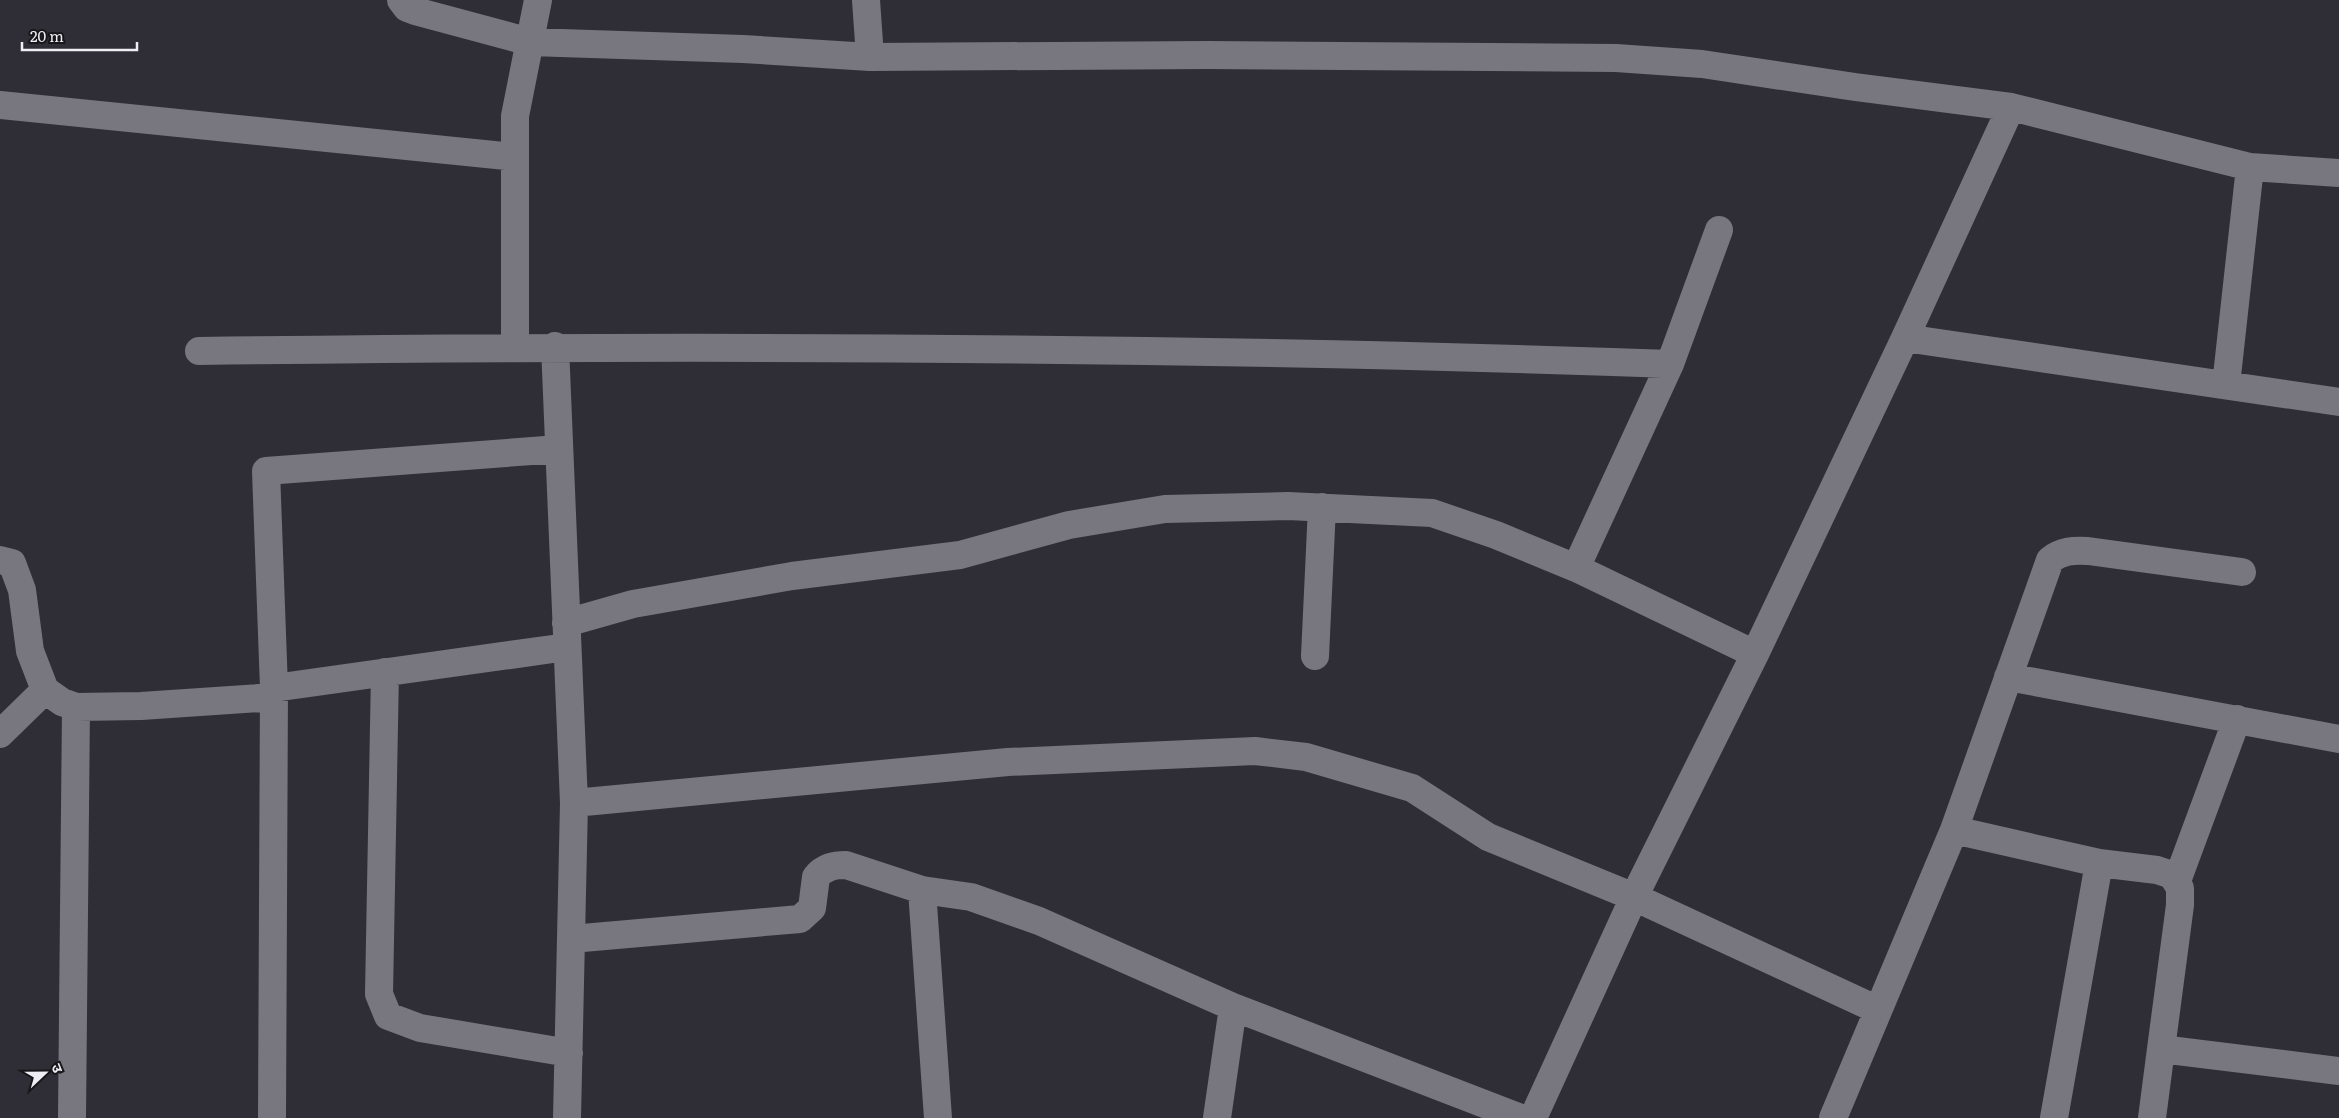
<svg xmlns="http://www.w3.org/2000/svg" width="2339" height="1118" viewBox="0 0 2339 1118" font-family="Literata,'Noto Sans Devanagari',serif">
<rect width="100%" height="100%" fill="#2f2e36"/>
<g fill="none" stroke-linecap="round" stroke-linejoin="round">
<path stroke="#78767f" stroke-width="28" d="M401,0L407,8L415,11L530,42L743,49L870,57L1207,55L1616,58L1702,64L1855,87L2011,107L2250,167L2339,173
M866,0L870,57
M0,105L515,157
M1905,338L2339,402
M555,346L574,803L567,1118
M515,347V116L538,0
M199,351C690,345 1180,346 1670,364
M2226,385L2250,167
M0,560L12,563L22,590L30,651L45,690L62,702L76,707L141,706L274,697
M1576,568L1670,364L1719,230
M566,623L633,604L792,576L960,555L1069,525L1165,509L1288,506L1432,513L1496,535L1576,568L1755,654
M1315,656L1322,507
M385,672L379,994L388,1016L420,1028L569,1053
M2008,677L2339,739
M274,688L567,647
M0,734L45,690
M574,803L1008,762L1255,751L1306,757L1412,788L1488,837L1634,897L1878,1010
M1954,830L2099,863L2157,870L2172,875L2180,888V905L2161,1049L2339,1071
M2177,881L2237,719
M571,939L800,919L812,908L816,877C824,867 834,865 846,865L922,890
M72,1118L76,707
M272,1118L274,688L266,471L559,449
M938,1118L922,890L971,897L1039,921L1233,1007L1521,1118
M1217,1118L1233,1007
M1533,1118L1634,897L1755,654L1905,338L2011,107
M1833,1118L1954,830L2050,560C2061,551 2073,550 2088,551L2242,572
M2054,1118L2099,863
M2152,1118L2161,1049"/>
</g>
<g transform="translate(45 1073) rotate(68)" stroke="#17171a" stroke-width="4" paint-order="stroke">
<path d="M0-4L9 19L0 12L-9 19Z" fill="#efeef4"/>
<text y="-8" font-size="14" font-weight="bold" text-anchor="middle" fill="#efeef4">उ</text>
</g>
<path d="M22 42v8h115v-8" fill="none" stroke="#efeef4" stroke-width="2.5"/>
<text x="30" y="42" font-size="15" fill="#efeef4" stroke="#17171a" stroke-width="4" paint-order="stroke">20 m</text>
</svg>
